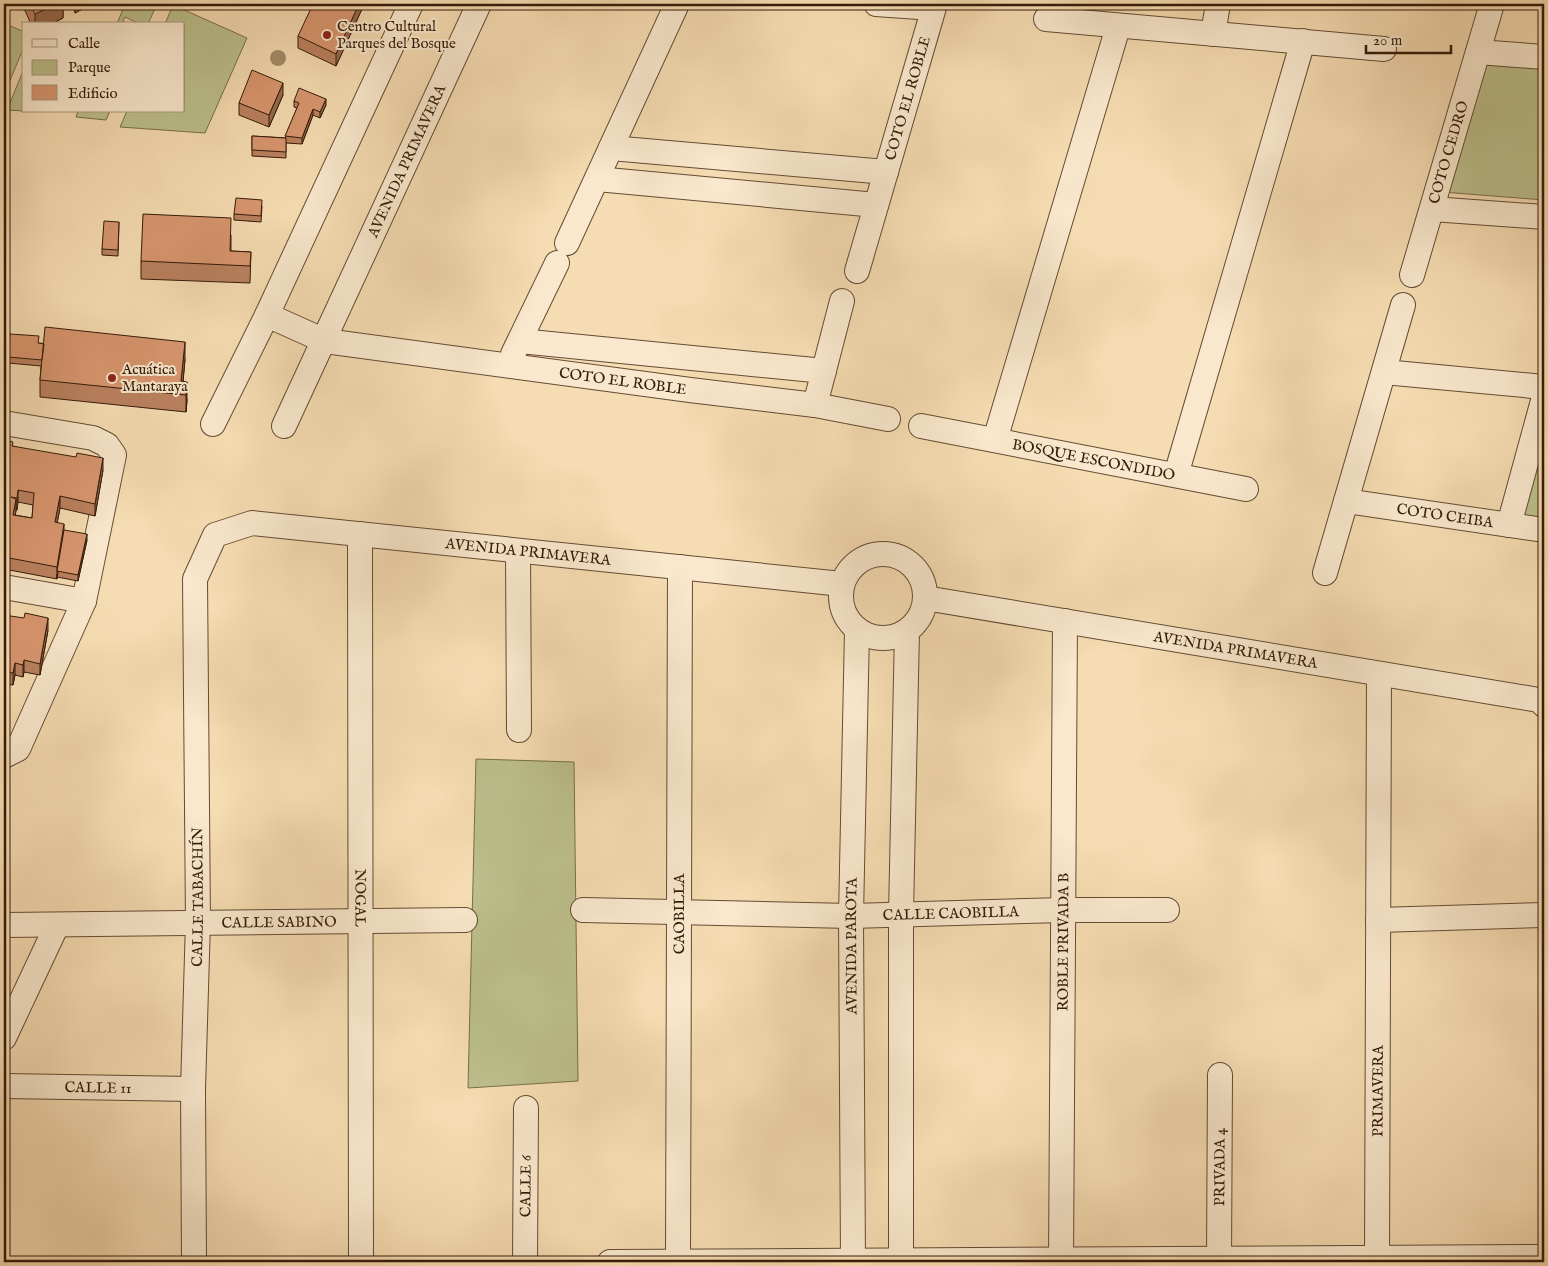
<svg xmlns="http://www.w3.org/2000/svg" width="1548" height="1266" viewBox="0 0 1548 1266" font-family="'IM FELL English',serif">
<rect width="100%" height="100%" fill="#f6dcb2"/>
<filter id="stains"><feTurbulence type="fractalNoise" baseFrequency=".004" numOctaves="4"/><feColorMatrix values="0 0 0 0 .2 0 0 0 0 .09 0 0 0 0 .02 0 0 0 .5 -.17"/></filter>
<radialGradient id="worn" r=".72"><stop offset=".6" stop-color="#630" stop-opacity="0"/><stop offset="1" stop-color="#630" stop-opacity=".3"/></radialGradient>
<path fill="#bcc08c" stroke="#786e4a" d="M125,4H157L148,24H140L125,17L122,24H117Z
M173,5L247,38L205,133L120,127L127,111H184V24H165Z
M4,23L24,32V47L5,92Z
M1474,59L1544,66V200L1442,192Z
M24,69V111L7,110Z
M78,111H110L106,120L76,117Z
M1544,410V519L1517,516Z
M476,759L574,762L578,1081L468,1088Z"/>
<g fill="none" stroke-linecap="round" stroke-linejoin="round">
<defs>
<g id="minor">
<path d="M876,4L933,8"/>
<path d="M1046,19L1384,49"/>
<path d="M1213,34L1218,4"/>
<path d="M1478,52L1544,57"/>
<path d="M611,148L886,172"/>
<path d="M597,179L876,205"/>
<path d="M1432,209L1544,217"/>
<path d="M567,243L677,4"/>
<path id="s1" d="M857,271L935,4"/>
<path id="s2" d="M1412,275L1492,4"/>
<path id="s3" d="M267,315L325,341L690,390L815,405L842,301"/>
<path d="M520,341L824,371"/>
<path d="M513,354L557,263"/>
<path d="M1384,372L1544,387"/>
<path d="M815,405L888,419"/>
<path d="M4,423L93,438L107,445L114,455L84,601L18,749L4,756"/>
<path d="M213,424L267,315L411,4"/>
<path id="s4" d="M284,426L479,4"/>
<path id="s5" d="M921,426L1246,489"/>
<path d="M995,440L1118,27"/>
<path d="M1176,475L1303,41"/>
<path id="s6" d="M1346,501L1544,530"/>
<path d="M1509,525L1544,397"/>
<path id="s7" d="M360,534L361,1262"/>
<path d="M518,551L519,730"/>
<circle cx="883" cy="596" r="42"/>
<path d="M1325,573L1403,305"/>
<path d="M4,587L84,601"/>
<path id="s8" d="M925,598L1539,700L1544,705"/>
<path id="s9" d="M583,910L851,916L1064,910H1167"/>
<path d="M1378,920L1544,915"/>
<path id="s10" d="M4,925L465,920"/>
<path d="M4,1038L57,925"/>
<path id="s11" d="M4,1086L193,1089"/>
<path id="s12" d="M194,1262L193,1089L198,922L195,579L215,535L252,523L842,584"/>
<path id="s13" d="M525,1262L526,1108"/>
<path d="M610,1262L1544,1257"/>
<path id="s14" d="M678,1262L680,567"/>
<path id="s15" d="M853,1262L851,916L857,630"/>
<path d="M901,1262V914L907,631"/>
<path id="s16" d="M1061,1262L1065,621"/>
<path id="s17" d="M1219,1262L1220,1075"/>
<path id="s18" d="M1377,1262L1379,674"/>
</g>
</defs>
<use href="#minor" stroke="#644b33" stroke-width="26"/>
<use href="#minor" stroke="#f9e8cd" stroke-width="24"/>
</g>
<circle fill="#a28d6a" cx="278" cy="58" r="8"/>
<path fill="#ba815f" stroke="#341b09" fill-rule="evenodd" d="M22,4H63V18L51,24H31Z
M72,4H90L88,6L75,13Z
M362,4V9L336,66L298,48V36Z
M283,95L269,127L239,115V103Z
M294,101L326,105L320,118L313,115L302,144L286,143V158L252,156V136L285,138L297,108L294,107Z
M262,206L261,222L234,220V214Z
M119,222L118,256L102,255V249Z
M231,235V251L251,252L250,283L141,279V261Z
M39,343L185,359L183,381L187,400L186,412L40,397V380L41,366L8,363V357Z
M4,440L13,446L103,470L95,516L60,508L57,523L64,533L87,540L78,581L57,577V574V579L4,569ZM18,502L33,505L32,518L15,515Z
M4,615L48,630L40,675L24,672L23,677L15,675L13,685L4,684Z"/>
<path fill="#97694e" stroke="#341b09" d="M56,4H63V18L51,24H35V14Z
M75,4H90L88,6L75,13Z
M359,4H362V9L336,66V54Z
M283,83V95L269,127V115Z
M326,99V105L320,118V112Z
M313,109V115L302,144V138Z
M185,342V359L182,394L181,381Z
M187,382V400L186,412V395Z
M103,458V470L95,516V504Z
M18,490V502L17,510V498Z
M60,496V508L55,534V522Z
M16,499V511L13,527V515Z
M64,524V536L57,579V567Z
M87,534V540L78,581V575Z
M48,618V630L40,675V664Z
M24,660V672L23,677V665Z
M15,663V675L13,685V673Z"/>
<path fill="#d8966f" stroke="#341b09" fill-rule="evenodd" d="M30,4H56L35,14Z
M313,4H359L336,54L298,36Z
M252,70L283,83L269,115L239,103Z
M299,88L326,99L320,112L313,109L302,138L285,136L299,103L294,101Z
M252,136L286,138V152L252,150Z
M236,198L262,200L261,216L234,214Z
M143,214L231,218L230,251L251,252L250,266L141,261Z
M104,221L119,222L118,250L102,249Z
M45,327L185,342L181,381L187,382L186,395L40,380Z
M10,334L39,336L38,343L44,344L42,360L8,357Z
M4,440L13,442L12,446L76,457L77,453L103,458L95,504L60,496L55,522L64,524L57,567L4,557ZM18,490L34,493L32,518L13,515L16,499L11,497L17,498Z
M64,530L87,534L78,575L57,571Z
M25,613L48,618L40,664L24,660L23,665L15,663L13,673L4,672V615L24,618Z"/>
<g fill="#8f2418" stroke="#f9e8cd" stroke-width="2">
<circle cx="327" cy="35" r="5"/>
<circle cx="112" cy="378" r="5"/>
</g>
<g text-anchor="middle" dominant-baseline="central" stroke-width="4" stroke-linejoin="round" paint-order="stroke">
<g font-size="15" fill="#341b09" stroke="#f9e8cd" text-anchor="start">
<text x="337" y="26">Centro Cultural<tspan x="337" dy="17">Parques del Bosque</tspan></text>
<text x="122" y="369">Acuática<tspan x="122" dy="17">Mantaraya</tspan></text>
</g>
<g font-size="15" fill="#341b09" stroke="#f9e8cd">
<text stroke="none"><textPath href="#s1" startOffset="180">COTO EL ROBLE</textPath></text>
<text stroke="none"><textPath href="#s2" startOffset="128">COTO CEDRO</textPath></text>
<text stroke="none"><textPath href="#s4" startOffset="292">AVENIDA PRIMAVERA</textPath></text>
<text stroke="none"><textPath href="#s3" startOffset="364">COTO EL ROBLE</textPath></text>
<text stroke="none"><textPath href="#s5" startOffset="176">BOSQUE ESCONDIDO</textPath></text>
<text stroke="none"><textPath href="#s6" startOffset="100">COTO CEIBA</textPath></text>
<text stroke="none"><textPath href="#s12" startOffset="1048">AVENIDA PRIMAVERA</textPath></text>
<text stroke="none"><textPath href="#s8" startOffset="315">AVENIDA PRIMAVERA</textPath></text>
<text stroke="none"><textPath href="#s12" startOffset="365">CALLE TABACHÍN</textPath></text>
<text stroke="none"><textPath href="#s7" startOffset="364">NOGAL</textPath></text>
<text stroke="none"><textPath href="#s9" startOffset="368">CALLE CAOBILLA</textPath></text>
<text stroke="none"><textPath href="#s14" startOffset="348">CAOBILLA</textPath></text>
<text stroke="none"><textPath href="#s10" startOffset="275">CALLE SABINO</textPath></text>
<text stroke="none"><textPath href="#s16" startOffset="320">ROBLE PRIVADA B</textPath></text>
<text stroke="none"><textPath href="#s15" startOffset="316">AVENIDA PAROTA</textPath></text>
<text stroke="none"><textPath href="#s11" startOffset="94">CALLE 11</textPath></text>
<text stroke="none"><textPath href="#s18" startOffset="171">PRIMAVERA</textPath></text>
<text stroke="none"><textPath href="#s17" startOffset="95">PRIVADA 4</textPath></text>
<text stroke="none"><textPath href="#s13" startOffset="76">CALLE 6</textPath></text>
</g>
</g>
<rect width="1548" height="1266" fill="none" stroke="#f6dcb2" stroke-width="20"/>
<rect x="5" y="5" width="1538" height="1256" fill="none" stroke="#341b09" stroke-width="2.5"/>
<rect x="10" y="10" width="1528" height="1246" fill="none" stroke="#341b09"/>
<rect x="22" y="22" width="162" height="90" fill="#f9e8cd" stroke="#aa967f"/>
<rect x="32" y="39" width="25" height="8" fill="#f9e8cd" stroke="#aa967f"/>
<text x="68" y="48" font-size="15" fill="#341b09">Calle</text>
<rect x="32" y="60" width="25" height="15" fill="#bcc08c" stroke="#aa967f"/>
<text x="68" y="72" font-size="15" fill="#341b09">Parque</text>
<rect x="32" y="85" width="25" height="15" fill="#d8966f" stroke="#aa967f"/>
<text x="68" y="98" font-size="15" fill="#341b09">Edificio</text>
<path d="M1366 45v8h85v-8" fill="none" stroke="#341b09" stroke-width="2.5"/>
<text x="1373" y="45" font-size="15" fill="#341b09" stroke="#f9e8cd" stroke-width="4" paint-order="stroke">20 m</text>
<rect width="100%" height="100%" filter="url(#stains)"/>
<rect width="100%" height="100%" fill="url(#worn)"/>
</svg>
